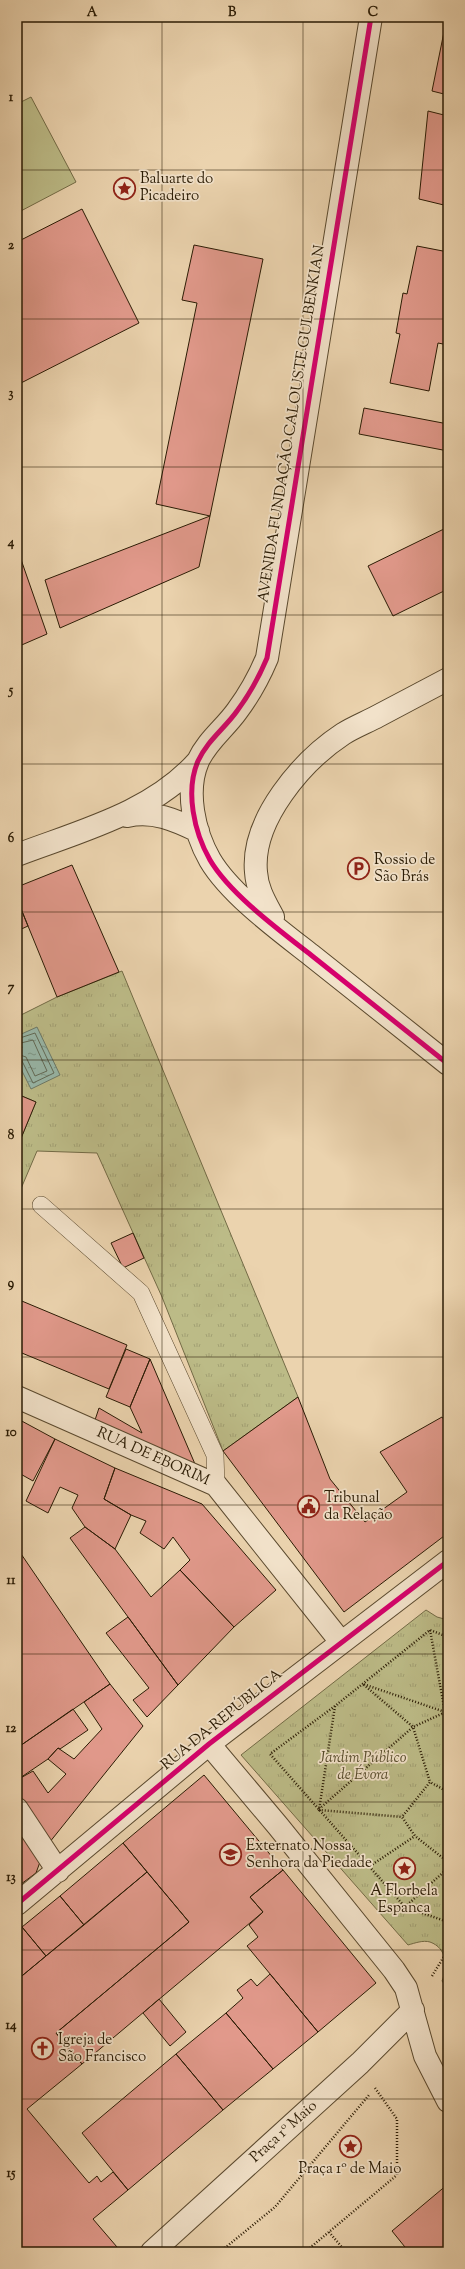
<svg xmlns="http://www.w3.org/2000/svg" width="465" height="2269" viewBox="0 0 465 2269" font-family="'Sorts Mill Goudy',serif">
<defs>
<pattern id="grass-tufts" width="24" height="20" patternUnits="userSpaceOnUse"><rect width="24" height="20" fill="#bcbb87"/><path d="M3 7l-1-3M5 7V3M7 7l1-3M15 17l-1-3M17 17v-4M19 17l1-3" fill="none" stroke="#a2a073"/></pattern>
<pattern id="water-ripples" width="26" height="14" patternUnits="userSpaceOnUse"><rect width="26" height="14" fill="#98b8aa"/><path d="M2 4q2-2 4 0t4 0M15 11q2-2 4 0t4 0" fill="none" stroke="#7c9588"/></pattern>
</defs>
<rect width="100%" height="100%" fill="#ebd3ae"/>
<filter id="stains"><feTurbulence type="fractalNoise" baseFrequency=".005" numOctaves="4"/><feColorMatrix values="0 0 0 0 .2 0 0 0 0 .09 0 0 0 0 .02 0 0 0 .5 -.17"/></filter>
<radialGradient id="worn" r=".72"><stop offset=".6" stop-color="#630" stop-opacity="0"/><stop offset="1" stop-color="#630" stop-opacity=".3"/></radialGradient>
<path fill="url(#grass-tufts)" stroke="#736b46" d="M122,971L298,1397L223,1451L162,1297L97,1153L37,1151L17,1198V1148L36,1102L17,1094V1017L57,997Z
M426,1610L437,1617L448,1620V1989L442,1981C448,1967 447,1948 430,1942C423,1940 415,1943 408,1945L241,1755Z"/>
<path fill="#bcbb87" stroke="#736b46" d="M31,97L76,182L17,213V104Z"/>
<path fill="url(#water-ripples)" stroke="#6c7968" d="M37,1027L60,1075L31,1089L17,1061V1036Z"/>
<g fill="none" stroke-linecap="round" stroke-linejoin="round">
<path stroke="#616a57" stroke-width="1" d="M17,1039L35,1033L54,1073L33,1083L22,1061L17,1059
M17,1044L33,1040L47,1071L35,1076L26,1057L17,1054"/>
</g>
<path fill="#e1998b" stroke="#2a1b04" d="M447,17H448V95L432,91Z
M428,111L448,116V206L419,199Z
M82,209L139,323L17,385V242Z
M194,245L263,259L210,516L156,504L197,303L182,300Z
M417,246L448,252V291L446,304H448V345L438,343L429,391L390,383L400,334L396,333L403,293L407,294Z
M364,408L448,424V451L359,434Z
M210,516L199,567L60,628L45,580Z
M448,527V589L393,616L368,566Z
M17,548L47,634L17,647Z
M72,865L119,972L57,997L17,899V887Z
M17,899L28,926L17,931Z
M17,1094L36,1102L17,1148Z
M133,1233L144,1258L123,1268L111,1243Z
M17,1239L21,1241L17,1251Z
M17,1299L127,1345L109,1389L17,1351Z
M126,1349L150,1359L130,1407L106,1397Z
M150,1359L195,1464L95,1420L99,1408L142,1433L130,1407Z
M298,1397L330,1479L365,1522L407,1492L380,1452L442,1417L448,1425V1533L344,1612L223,1451Z
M18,1419L55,1439L33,1481L17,1472Z
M55,1439L115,1468L104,1499L131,1515L115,1549L85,1527L72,1508L78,1495L60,1487L48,1513L26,1501Z
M115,1468L202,1504L276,1590L234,1627L180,1570L190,1560L173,1537L164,1549L140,1533L146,1521L131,1515L104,1499Z
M85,1527L115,1549L151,1597L180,1570L234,1627L178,1685L70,1538Z
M17,1548L110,1684L17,1748Z
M128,1617L178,1685L147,1717L133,1700L149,1688L106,1633Z
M110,1684L143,1726L49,1843L17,1796V1780L33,1771L48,1793L66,1774L48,1759L58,1748L74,1759L102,1729L84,1702Z
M73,1709L88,1730L60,1749L58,1748L48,1759L17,1780V1748Z
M204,1775L283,1870L250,1897L263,1912L82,2064L56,2033L189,1922L123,1843Z
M17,1829L40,1862L36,1873L17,1887Z
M123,1843L147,1872L84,1925L60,1896Z
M283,1870L376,1983L318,2032L247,1946L258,1937L249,1925L263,1912L250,1897Z
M147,1872L189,1922L56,2033L82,2064L27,2109L89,2183L97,2176L101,2182L113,2172L128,2190L93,2219L117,2247L111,2252H17V1980Z
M60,1896L84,1925L46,1956L22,1927Z
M22,1927L46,1956L17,1980V1932Z
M270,1974L318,2032L273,2069L226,2013L243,1998L237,1990L251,1979L257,1986Z
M159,1999L186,2032L170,2046L143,2013Z
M226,2013L273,2069L223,2110L176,2054Z
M176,2054L223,2110L128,2190L82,2133Z
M448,2184V2252H409L392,2231Z"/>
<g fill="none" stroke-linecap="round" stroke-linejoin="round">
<defs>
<path id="service" d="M41,1205L141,1293L215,1455L216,1485"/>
<path id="minor" d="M371,17L267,658C259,677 249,695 237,711C225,728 207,741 198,761C185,791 194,832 210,860C230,894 279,930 311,955C356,991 402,1027 448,1064
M127,816C153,810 175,820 198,831
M17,855C80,831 152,813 198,761
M273,917C265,902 257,889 256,872C251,820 302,761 343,734C354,727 367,722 378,716C401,704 425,691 448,679
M17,1397L216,1485L341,1642
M209,1744L278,1826L394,1970L406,1988L425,2056L448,2101
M17,1809L58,1871
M17,1904L209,1744L448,1561
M152,2252L360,2063L413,2010"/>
</defs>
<use href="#service" stroke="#5a492e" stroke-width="18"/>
<use href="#minor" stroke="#5a492e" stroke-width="24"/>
<path stroke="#2a1b04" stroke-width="2.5" stroke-dasharray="1 2" stroke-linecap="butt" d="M430,1630L445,1712L363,1684L413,1727L448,1711
M448,1637L430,1630L335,1706L270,1754L405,1907L448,1922
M335,1706L319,1810L402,1817
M448,1792L430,1782L402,1817L415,1836L448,1862
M319,1809L413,1727L430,1782
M370,1866L415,1836
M405,1907L448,1868
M432,1976L448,1950
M329,2232L346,2252
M220,2252L275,2207L369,2095
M305,2252L397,2175V2119L375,2088"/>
<use href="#service" stroke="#f2e2ca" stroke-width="17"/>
<use href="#minor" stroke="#f2e2ca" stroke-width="22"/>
<defs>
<path id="cycleway" d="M371,17L267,658C259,677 249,695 237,711C225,728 207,741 198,761C185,791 194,832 210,860C230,894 279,930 311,955C356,991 402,1027 448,1064
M17,1904L209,1744L448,1561"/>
</defs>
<use href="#cycleway" stroke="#f2e2ca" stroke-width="8"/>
<use href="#cycleway" stroke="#d6006c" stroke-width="5"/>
</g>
<path fill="none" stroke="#2a1b04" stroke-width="1" stroke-opacity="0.55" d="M162,17V2252M303,17V2252M17,170H448M17,319H448M17,467H448M17,615H448M17,764H448M17,912H448M17,1060H448M17,1209H448M17,1357H448M17,1505H448M17,1654H448M17,1802H448M17,1950H448M17,2099H448"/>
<defs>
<symbol id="sight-ring" viewBox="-11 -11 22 22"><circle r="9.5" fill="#f2e2ca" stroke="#8f2418" stroke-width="1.5"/><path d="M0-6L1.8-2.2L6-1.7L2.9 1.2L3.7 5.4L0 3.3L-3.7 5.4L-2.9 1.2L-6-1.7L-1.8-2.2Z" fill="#8f2418"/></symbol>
<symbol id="parking-ring" viewBox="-11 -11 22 22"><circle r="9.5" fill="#f2e2ca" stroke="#8f2418" stroke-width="1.5"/><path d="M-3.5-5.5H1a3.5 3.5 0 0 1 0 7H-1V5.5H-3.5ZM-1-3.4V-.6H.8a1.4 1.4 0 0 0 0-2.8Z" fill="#8f2418"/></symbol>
<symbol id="civic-ring" viewBox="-11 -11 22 22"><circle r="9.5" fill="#f2e2ca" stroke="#8f2418" stroke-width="1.5"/><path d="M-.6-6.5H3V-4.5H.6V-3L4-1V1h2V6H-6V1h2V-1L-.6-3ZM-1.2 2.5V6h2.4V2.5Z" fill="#8f2418"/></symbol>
<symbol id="school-ring" viewBox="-11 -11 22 22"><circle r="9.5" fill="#f2e2ca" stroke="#8f2418" stroke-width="1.5"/><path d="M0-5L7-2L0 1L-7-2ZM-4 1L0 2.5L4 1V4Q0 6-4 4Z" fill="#8f2418"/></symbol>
<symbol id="church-ring" viewBox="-11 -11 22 22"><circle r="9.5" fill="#f2e2ca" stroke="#8f2418" stroke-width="1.5"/><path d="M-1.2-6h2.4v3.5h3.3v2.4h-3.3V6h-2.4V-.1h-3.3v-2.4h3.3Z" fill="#8f2418"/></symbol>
</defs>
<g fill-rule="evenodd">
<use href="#sight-ring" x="112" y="176" width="25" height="25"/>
<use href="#parking-ring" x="346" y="856" width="25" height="25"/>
<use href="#civic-ring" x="296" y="1494" width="25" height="25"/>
<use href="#school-ring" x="218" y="1842" width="25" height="25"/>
<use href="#sight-ring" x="392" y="1856" width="25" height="25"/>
<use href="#church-ring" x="30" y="2036" width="25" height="25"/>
<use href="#sight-ring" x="338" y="2134" width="25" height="25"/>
</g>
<g text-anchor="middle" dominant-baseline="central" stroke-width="3.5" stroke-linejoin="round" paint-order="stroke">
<g font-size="15" fill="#2a1b04" stroke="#f2e2ca" text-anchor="start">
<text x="140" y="179">Baluarte do<tspan x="140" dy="17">Picadeiro</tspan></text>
<text x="374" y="860">Rossio de<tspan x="374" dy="17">São Brás</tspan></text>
<text x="324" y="1498">Tribunal<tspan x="324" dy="17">da Relação</tspan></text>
<text x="246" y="1846">Externato Nossa<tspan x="246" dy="17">Senhora da Piedade</tspan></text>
<text x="404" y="1891" text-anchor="middle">A Florbela<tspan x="404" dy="17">Espanca</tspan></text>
<text x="58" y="2040">Igreja de<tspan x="58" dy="17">São Francisco</tspan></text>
<text x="350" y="2169" text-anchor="middle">Praça 1º de Maio</text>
</g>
<g font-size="15" fill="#2a1b04" stroke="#f2e2ca">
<text transform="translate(292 424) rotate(-81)">AVENIDA FUNDAÇÃO CALOUSTE GULBENKIAN</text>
<text transform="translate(153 1457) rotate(24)">RUA DE EBORIM</text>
<text transform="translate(222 1720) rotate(-39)">RUA DA REPÚBLICA</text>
<text transform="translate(284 2132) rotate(-42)">Praça 1º Maio</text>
</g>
<g font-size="15" font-style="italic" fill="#564b2b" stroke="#f2e2ca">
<text x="363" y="1758">Jardim Público<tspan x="363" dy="17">de Évora</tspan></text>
</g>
</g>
<rect width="465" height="2269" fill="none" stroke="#ebd3ae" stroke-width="44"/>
<rect x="22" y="22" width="421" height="2225" fill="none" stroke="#2a1b04" stroke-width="1.5"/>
<g font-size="13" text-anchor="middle" font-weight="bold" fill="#2a1b04">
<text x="92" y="16">A</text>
<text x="232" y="16">B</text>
<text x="373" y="16">C</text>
<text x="11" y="101">1</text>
<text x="11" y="249">2</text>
<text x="11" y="397">3</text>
<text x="11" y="546">4</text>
<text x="11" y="694">5</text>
<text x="11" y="842">6</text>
<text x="11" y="991">7</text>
<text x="11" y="1139">8</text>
<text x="11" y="1287">9</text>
<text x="11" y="1436">10</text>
<text x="11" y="1584">11</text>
<text x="11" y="1732">12</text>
<text x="11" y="1881">13</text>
<text x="11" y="2029">14</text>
<text x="11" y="2177">15</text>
</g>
<rect width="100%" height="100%" filter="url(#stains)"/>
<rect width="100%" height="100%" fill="url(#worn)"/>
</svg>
